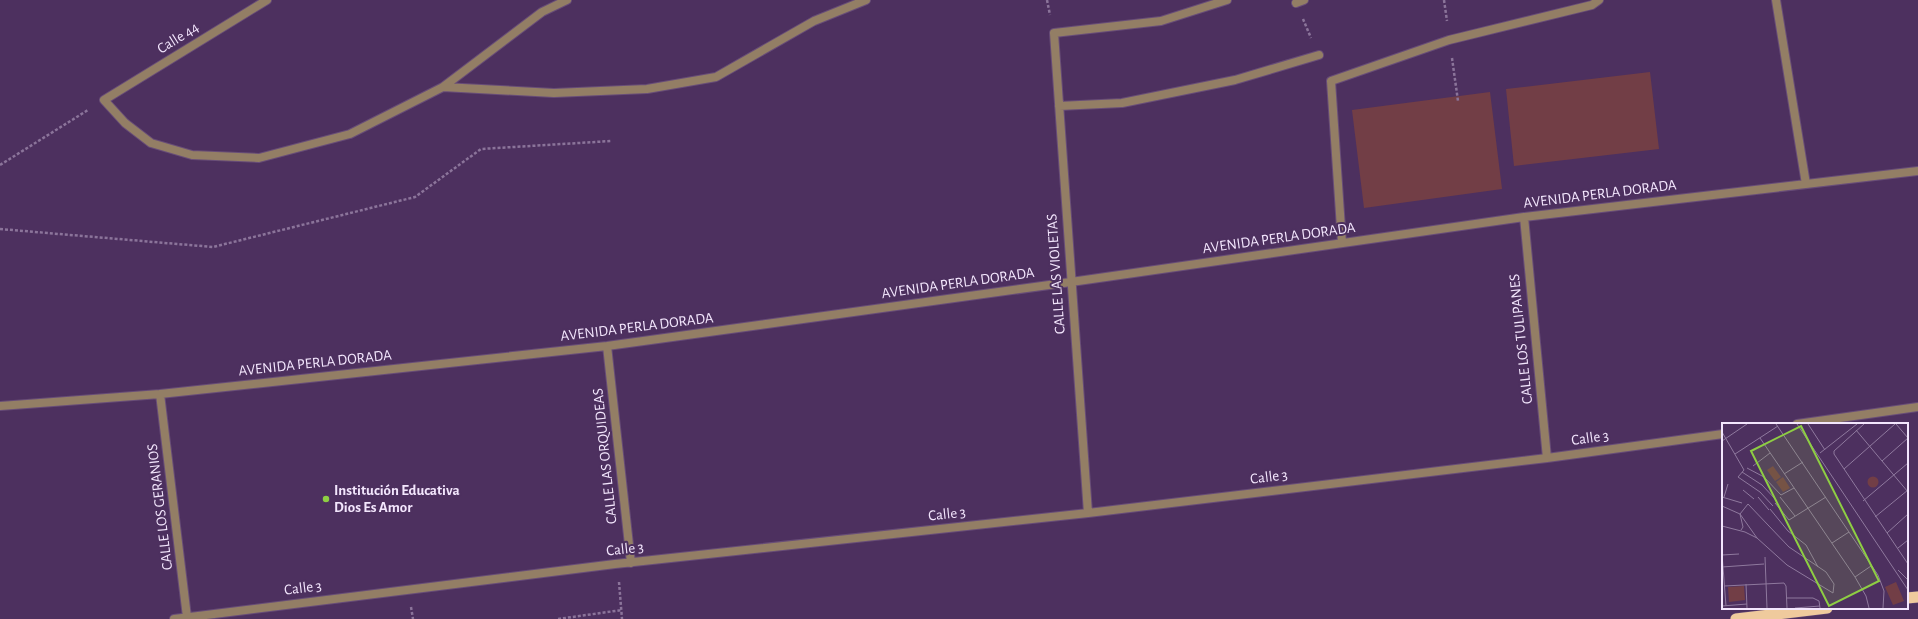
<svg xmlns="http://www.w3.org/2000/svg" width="1918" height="619" viewBox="0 0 1918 619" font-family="'Alegreya Sans',sans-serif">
<rect width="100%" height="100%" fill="#4d305f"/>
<path fill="#723e46" d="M1650,72L1659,149L1514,166L1506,89Z
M1490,92L1502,189L1364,208L1352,110Z"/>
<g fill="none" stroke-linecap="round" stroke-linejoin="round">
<defs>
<path id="minor" d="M267,0L104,100L125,123L151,143L192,155L259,158L350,134L443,87L542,12L567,0
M1776,0L1806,184
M1296,3L1304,0
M443,87L554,93L647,89L716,77L814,21L866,0
M1059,106L1122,103L1235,80L1319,55
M1524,217L1547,458
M1342,243L1331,81L1449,40L1592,5L1599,0
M607,346L631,563
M160,394L187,617
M0,406L160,394L607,346L1071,282L1524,217L1918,171
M1797,424L1918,407
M1088,513L1054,33L1161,21L1227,0
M174,619L615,564L1088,513L1547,458L1723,434"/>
<path id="trunk" d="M1907,598L1918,597
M1736,619L1827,608"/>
</defs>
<use href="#minor" stroke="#684d78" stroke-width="10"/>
<use href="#trunk" stroke="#684d78" stroke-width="12"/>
<path stroke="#8b749a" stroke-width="2.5" stroke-dasharray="3 2" stroke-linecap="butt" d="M1047,0L1050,15
M1444,0L1447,21
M1303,19L1311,38
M1452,58L1458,101
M0,165L88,110
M0,229L213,247L415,197L481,149L611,141
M619,582L622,619
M411,607L413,619
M558,619L622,610"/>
<use href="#minor" stroke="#937e65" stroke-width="8"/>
<use href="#trunk" stroke="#efca9d" stroke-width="11"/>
</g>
<circle fill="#8ece43" stroke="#4d305f" stroke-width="1.5" cx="326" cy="499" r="4"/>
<g text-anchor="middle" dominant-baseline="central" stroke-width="4" stroke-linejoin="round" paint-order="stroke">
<g font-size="15" fill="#f3e6fd" stroke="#4d305f">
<text transform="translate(178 38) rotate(-32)">Calle 44</text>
<text transform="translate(1600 194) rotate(-7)">AVENIDA PERLA DORADA</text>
<text transform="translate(1279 238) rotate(-8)">AVENIDA PERLA DORADA</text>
<text transform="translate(1056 274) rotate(-94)">CALLE LAS VIOLETAS</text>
<text transform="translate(958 283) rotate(-8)">AVENIDA PERLA DORADA</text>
<text transform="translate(637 327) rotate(-7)">AVENIDA PERLA DORADA</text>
<text transform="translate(1521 339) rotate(-96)">CALLE LOS TULIPANES</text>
<text transform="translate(315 363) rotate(-6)">AVENIDA PERLA DORADA</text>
<text transform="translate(1590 438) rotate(-8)">Calle 3</text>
<text transform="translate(605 456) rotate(-96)">CALLE LAS ORQUIDEAS</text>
<text transform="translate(1269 477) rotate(-7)">Calle 3</text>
<text transform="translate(160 507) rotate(-97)">CALLE LOS GERANIOS</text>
<text transform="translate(947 514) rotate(-6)">Calle 3</text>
<text transform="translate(625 549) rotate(-6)">Calle 3</text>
<text transform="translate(303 588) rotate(-7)">Calle 3</text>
</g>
<g font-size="15" font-weight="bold" fill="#f3e6fd" stroke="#4d305f" text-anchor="start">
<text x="334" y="490">Institución Educativa<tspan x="334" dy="17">Dios Es Amor</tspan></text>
</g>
</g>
<g transform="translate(1722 423)">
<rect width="186" height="186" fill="#4d305f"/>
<path d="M51,43L59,54L53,58L45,47ZM145.5 59a5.5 5.5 0 1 1 11 0a5.5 5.5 0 1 1-11 0ZM61,54L68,65L61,69L54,59ZM174,159L182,178L171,182L163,164ZM22,163L23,177L7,179L6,164Z" fill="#723e46"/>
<path fill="none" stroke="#8f799e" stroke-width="1" d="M54,1L156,152L162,168L161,185M75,1L186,167M86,1L103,27M142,1L112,28V31L186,141M174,1L186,15M134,7L186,69M0,9L22,47L16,54L38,69L51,83M38,15L133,154L144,173L147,185M0,18L25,1M98,30L135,1M13,31L56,3M160,38L186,15M31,43L48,30M25,45L42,54L59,72L72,65M122,46L173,1M20,49L40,62L55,78M62,51L81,39M21,67L32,76M0,74L20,80M2,74L6,61M36,74L47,87M58,74L73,93M141,78L186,40M53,80L67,97L104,74M0,83L18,91L21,104L19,107M48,86L66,108L84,122L96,144M153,94L186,67M0,103L23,109L35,115L65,142L111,170L112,161L104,149L67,124L26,81L18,91L35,115M165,110L186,91M110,120L127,109M176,125L186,117M0,131L4,183M0,132L17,131M43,134L45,185M0,144L42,141M176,147L186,157M133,154L149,143M24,161L25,185M2,163L62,160L64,163L65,185M64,175H91L97,178L98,185M0,183L25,181M73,185L98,183"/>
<path fill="#8ece43" fill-opacity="0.15" stroke="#8ece43" stroke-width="2" d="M79,3L157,158L107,183L29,28Z"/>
<rect width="186" height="186" fill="none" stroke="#f3e6fd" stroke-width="2"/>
</g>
</svg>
